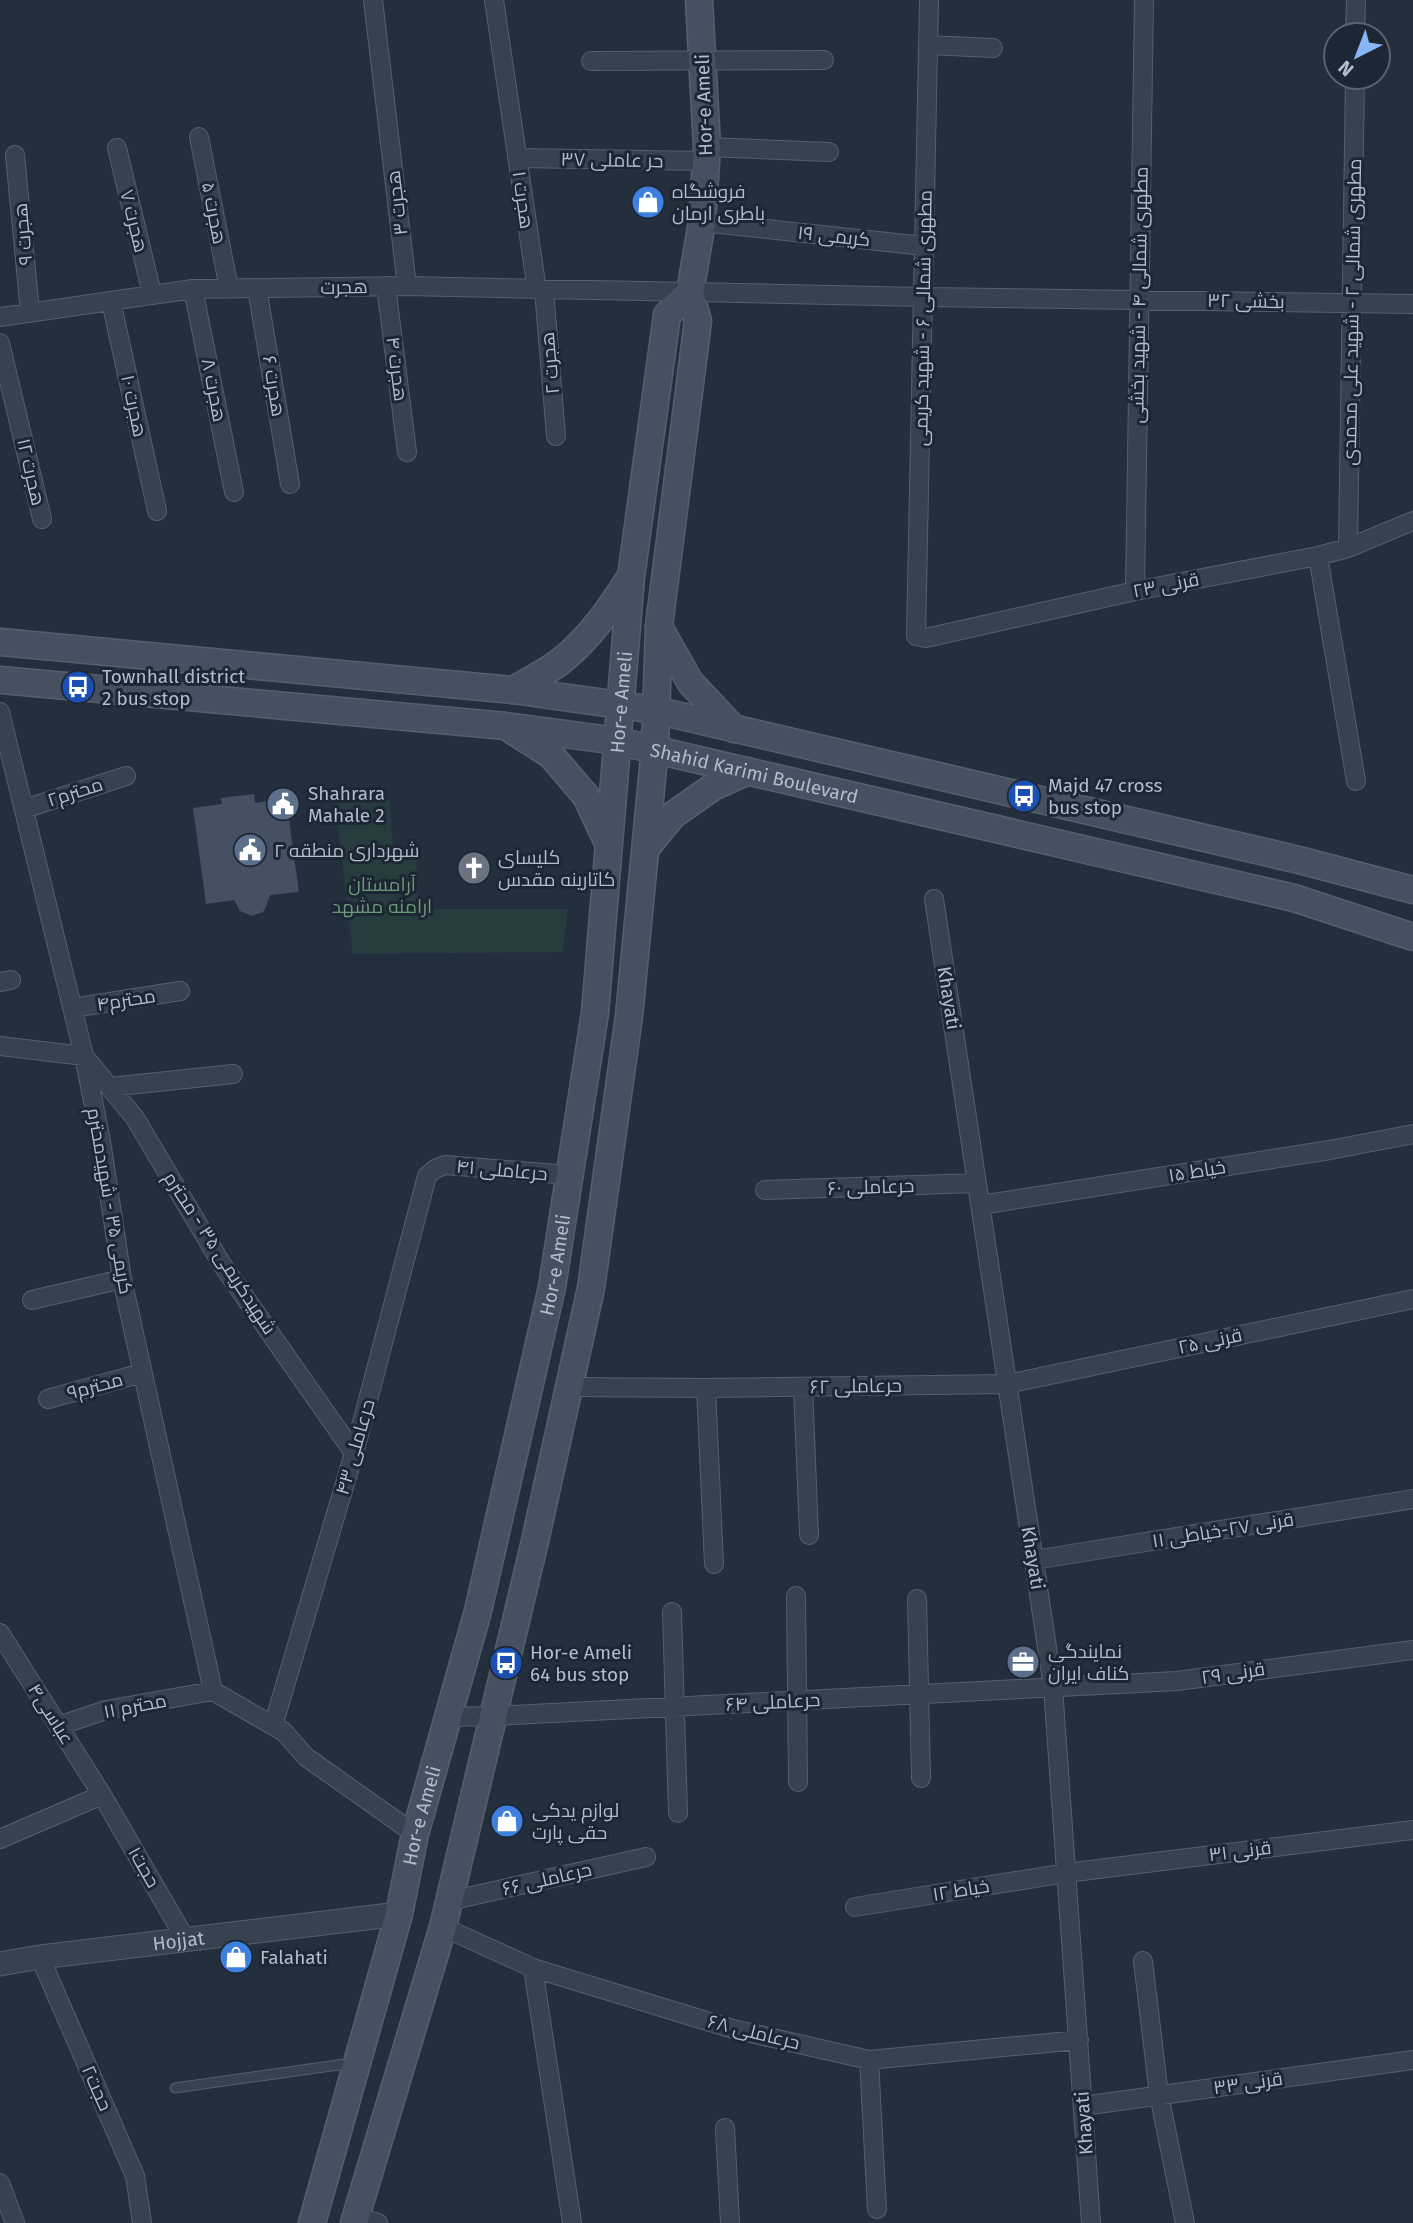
<svg xmlns="http://www.w3.org/2000/svg" width="1413" height="2223" viewBox="0 0 1413 2223" font-family="'Fira Sans',Cairo,sans-serif">
<rect width="100%" height="100%" fill="#242f3e"/>
<path fill="#263c3f" d="M389,799L394,858L416,856L419,909H568L563,952L353,954L335,802Z"/>
<path fill="#455162" d="M254,794L255,803L286,798L299,892L270,895L266,907L263,912L252,916L240,911L234,900L206,904L193,808L222,804L221,798Z"/>
<g fill="none" stroke-linecap="round" stroke-linejoin="round">
<defs>
<path id="service" d="M175,2088L352,2063"/>
<path id="minor" d="M373,0L407,286
M494,0L537,290
M929,0L916,636L926,638L1135,591L1318,556L1348,548L1413,521
M1355,35L1356,0
M928,45L993,48
M591,61L824,60
M199,137L229,288
M707,147L829,152
M117,148L152,294
M15,155L30,312
M517,158L706,161
M702,222L924,246
M386,286L407,452
M257,288L290,484
M193,289L234,492
M544,290L556,436
M111,301L157,511
M0,317L193,289L407,286L923,297L1413,304
M0,343L42,519
M1348,548L1355,77
M1318,556L1356,781
M1135,591L1144,0
M0,712L84,1056L101,1141L122,1279L213,1691
M24,809L126,776
M934,899L1053,1687L1091,2223
M0,982L11,980
M72,1008L180,991
M0,1046L84,1056L135,1118L221,1263L354,1453
M110,1087L233,1074
M765,1190L977,1183
M981,1205L1330,1150L1413,1134
M32,1300L122,1279
M569,1387L706,1388L1007,1384L1413,1299
M803,1387L809,1535
M706,1388L714,1564
M48,1399L142,1373
M1034,1560L1413,1499
M796,1596L798,1782
M917,1599L921,1778
M672,1612L678,1813
M0,1633L102,1795L186,1940
M213,1691L284,1732L306,1757L415,1834
M448,1717L493,1716L1177,1681L1413,1650
M58,1726L106,1710L213,1691
M273,1726L354,1453L427,1176L435,1169L445,1165L569,1175
M0,1839L102,1795
M449,1901L646,1857
M855,1907L1066,1873L1413,1830
M443,1927L533,1968L733,2029L869,2060L1079,2040
M40,1957L135,2176L142,2223
M1143,1961L1159,2095L1185,2223
M533,1968L572,2223
M869,2060L877,2209
M1083,2106L1413,2060
M725,2128L730,2223
M0,2183L15,2223
M355,2216L378,2223"/>
<g id="tertiary">
<path id="s1" d="M0,1964L40,1957L399,1914"/>
</g>
<g id="secondary">
<path d="M659,627L690,682L734,729"/>
<path d="M0,642L513,690L655,710L1299,860L1413,890"/>
<path id="s2" d="M0,680L506,726L617,741L1294,898L1413,937"/>
<path d="M513,690C529,681 547,672 561,661C590,638 609,610 629,579"/>
<path d="M513,731L551,755L586,796L608,843"/>
<path d="M646,848L673,815L713,787L748,771"/>
<path id="s3" d="M312,2223L399,1914L415,1834L478,1611L552,1287L595,1013L631,577L667,315L690,292"/>
<path d="M354,2223L443,1927L535,1541L591,1288L629,1016L655,748L659,626L698,321L690,292L702,222L707,147L699,0"/>
</g>
</defs>
<use href="#service" stroke="#565f6c" stroke-width="11"/>
<use href="#minor" stroke="#565f6c" stroke-width="20"/>
<use href="#tertiary" stroke="#565f6c" stroke-width="25"/>
<use href="#secondary" stroke="#565f6c" stroke-width="29"/>
<use href="#service" stroke="#38414e" stroke-width="9"/>
<use href="#minor" stroke="#38414e" stroke-width="18"/>
<use href="#tertiary" stroke="#38414e" stroke-width="23"/>
<use href="#secondary" stroke="#465061" stroke-width="26"/>
</g>
<defs>
<symbol id="shop-disc" viewBox="-11 -11 22 22"><circle r="9.5" fill="#3f7fe0" stroke="#1d2633"/><path d="M-5-2.5h2.3a2.7 3.5 0 0 1 5.4 0H5L5.5 6h-11ZM-1.5-2.5h3a1.5 2.3 0 0 0-3 0Z" fill="#fff"/></symbol>
<symbol id="bus-disc" viewBox="-11 -11 22 22"><circle r="9.5" fill="#1a4fb4" stroke="#1d2633"/><path d="M-5-6H5V4H4V6H2V4H-2V6H-4V4H-5ZM-3.5-4V0h7V-4ZM-3.5 1.2v1.5H-2V1.2ZM2 1.2v1.5H3.5V1.2Z" fill="#fff"/></symbol>
<symbol id="civic-disc" viewBox="-11 -11 22 22"><circle r="9.5" fill="#5c6f8a" stroke="#1d2633"/><path d="M-.6-6.5H3V-4.5H.6V-3L4-1V1h2V6H-6V1h2V-1L-.6-3ZM-1.2 2.5V6h2.4V2.5Z" fill="#fff"/></symbol>
<symbol id="church-disc" viewBox="-11 -11 22 22"><circle r="9.5" fill="#6b7280" stroke="#1d2633"/><path d="M-1.2-6h2.4v3.5h3.3v2.4h-3.3V6h-2.4V-.1h-3.3v-2.4h3.3Z" fill="#fff"/></symbol>
<symbol id="office-disc" viewBox="-11 -11 22 22"><circle r="9.5" fill="#5c6f8a" stroke="#1d2633"/><path d="M-6-3h4V-5.5h4V-3h4V5H-6ZM-1-4.5V-3h2v-1.5ZM-6 0V1H6V0Z" fill="#fff"/></symbol>
</defs>
<g fill-rule="evenodd">
<use href="#shop-disc" x="629" y="183" width="38" height="38"/>
<use href="#bus-disc" x="59" y="668" width="38" height="38"/>
<use href="#bus-disc" x="1005" y="777" width="38" height="38"/>
<use href="#civic-disc" x="264" y="785" width="38" height="38"/>
<use href="#civic-disc" x="231" y="831" width="38" height="38"/>
<use href="#church-disc" x="455" y="849" width="38" height="38"/>
<use href="#office-disc" x="1004" y="1643" width="38" height="38"/>
<use href="#bus-disc" x="487" y="1644" width="38" height="38"/>
<use href="#shop-disc" x="488" y="1802" width="38" height="38"/>
<use href="#shop-disc" x="217" y="1938" width="38" height="38"/>
</g>
<g text-anchor="middle" dominant-baseline="central" stroke-width="6" stroke-linejoin="round" paint-order="stroke">
<g font-size="19" fill="#b4bcc9" stroke="#1d2633">
<text transform="translate(704 105) rotate(-92)">Hor-e Ameli</text>
<text transform="translate(612 160) rotate(1)">حر عاملی ۳۷</text>
<text transform="translate(523 200) rotate(82)">هجرت ۱</text>
<text transform="translate(397 203) rotate(-97)">هجرت ۳</text>
<text transform="translate(214 213) rotate(79)">هجرت ۵</text>
<text transform="translate(134 221) rotate(76)">هجرت ۷</text>
<text transform="translate(23 234) rotate(-95)">هجرت ۹</text>
<text transform="translate(834 236) rotate(6)">کریمی ۱۹</text>
<text transform="translate(344 287) rotate(-1)">هجرت</text>
<text transform="translate(1139 295) rotate(-89)">مطهری شمالی ۴ - شهید بخشی</text>
<text transform="translate(1246 301) rotate(1)">بخشی ۳۲</text>
<text transform="translate(1352 312) rotate(-89)">مطهری شمالی ۲ - شهید علی محمدی</text>
<text transform="translate(923 318) rotate(-89)">مطهری شمالی ۶ - شهید کریمی</text>
<text transform="translate(550 363) rotate(-95)">هجرت ۲</text>
<text transform="translate(397 369) rotate(83)">هجرت ۴</text>
<text transform="translate(274 386) rotate(81)">هجرت ۶</text>
<text transform="translate(214 390) rotate(79)">هجرت ۸</text>
<text transform="translate(134 406) rotate(78)">هجرت ۱۰</text>
<text transform="translate(31 472) rotate(77)">هجرت ۱۲</text>
<text transform="translate(1166 585) rotate(-11)">قرنی ۲۳</text>
<text stroke="none"><textPath href="#s3" startOffset="1556">Hor-e Ameli</textPath></text>
<text stroke="none"><textPath href="#s2" startOffset="761">Shahid Karimi Boulevard</textPath></text>
<text transform="translate(75 792) rotate(-18)">محترم۲</text>
<text transform="translate(949 998) rotate(81)">Khayati</text>
<text transform="translate(126 1000) rotate(-9)">محترم۴</text>
<text transform="translate(502 1170) rotate(5)">حرعاملی ۴۱</text>
<text transform="translate(1197 1171) rotate(-9)">خیاط ۱۵</text>
<text transform="translate(871 1187) rotate(-2)">حرعاملی ۶۰</text>
<text transform="translate(110 1201) rotate(80)">کریمی ۳۵ - شهیدمحترم</text>
<text transform="translate(220 1253) rotate(57)">شهیدکریمی ۳۵ - محترم</text>
<text stroke="none"><textPath href="#s3" startOffset="989">Hor-e Ameli</textPath></text>
<text transform="translate(1210 1341) rotate(-12)">قرنی ۲۵</text>
<text transform="translate(95 1386) rotate(-15)">محترم۹</text>
<text transform="translate(856 1386) rotate(-1)">حرعاملی ۶۲</text>
<text transform="translate(355 1447) rotate(-74)">حرعاملی ۴۳</text>
<text transform="translate(1223 1530) rotate(-9)">قرنی ۲۷-خیاطی ۱۱</text>
<text transform="translate(1033 1558) rotate(81)">Khayati</text>
<text transform="translate(1233 1673) rotate(-8)">قرنی ۲۹</text>
<text transform="translate(773 1702) rotate(-3)">حرعاملی ۶۴</text>
<text transform="translate(135 1706) rotate(-11)">محترم ۱۱</text>
<text transform="translate(51 1714) rotate(58)">عباسی۴</text>
<text stroke="none"><textPath href="#s3" startOffset="422">Hor-e Ameli</textPath></text>
<text transform="translate(1240 1851) rotate(-7)">قرنی ۳۱</text>
<text transform="translate(144 1867) rotate(60)">حجت۱</text>
<text transform="translate(547 1879) rotate(-13)">حرعاملی ۶۶</text>
<text transform="translate(961 1890) rotate(-9)">خیاط ۱۲</text>
<text stroke="none"><textPath href="#s1" startOffset="180">Hojjat</textPath></text>
<text transform="translate(754 2032) rotate(14)">حرعاملی ۶۸</text>
<text transform="translate(1248 2083) rotate(-8)">قرنی ۳۳</text>
<text transform="translate(97 2088) rotate(66)">حجت۲</text>
<text transform="translate(1084 2123) rotate(-94)">Khayati</text>
</g>
<g font-size="19" fill="#b4bcc9" stroke="#1d2633" text-anchor="start">
<text x="672" y="191">فروشگاه<tspan x="672" dy="22">باطری ارمان</tspan></text>
<text x="102" y="676">Townhall district<tspan x="102" dy="22">2 bus stop</tspan></text>
<text x="1048" y="785">Majd 47 cross<tspan x="1048" dy="22">bus stop</tspan></text>
<text x="308" y="793">Shahrara<tspan x="308" dy="22">Mahale 2</tspan></text>
<text x="274" y="850">شهرداری منطقه ۲</text>
<text x="498" y="857">کلیسای<tspan x="498" dy="22">کاتارینه مقدس</tspan></text>
<text x="1048" y="1651">نمایندگی<tspan x="1048" dy="22">کناف ایران</tspan></text>
<text x="530" y="1652">Hor-e Ameli<tspan x="530" dy="22">64 bus stop</tspan></text>
<text x="532" y="1810">لوازم یدکی<tspan x="532" dy="22">حقی پارت</tspan></text>
<text x="260" y="1957">Falahati</text>
</g>
<g font-size="19" fill="#6b9a76" stroke="#1d2633">
<text x="382" y="884">آرامستان<tspan x="382" dy="22">ارامنه مشهد</tspan></text>
</g>
</g>
<g transform="translate(1357 56) rotate(222)"><circle r="33" fill="#1d2633" stroke="#59626f" stroke-width="2"/>
<path d="M0-5L12 26L0 18L-12 26Z" fill="#8ab4f8"/>
<text y="-10" font-size="19" font-weight="bold" text-anchor="middle" fill="#b4bcc9">N</text>
</g>
</svg>
